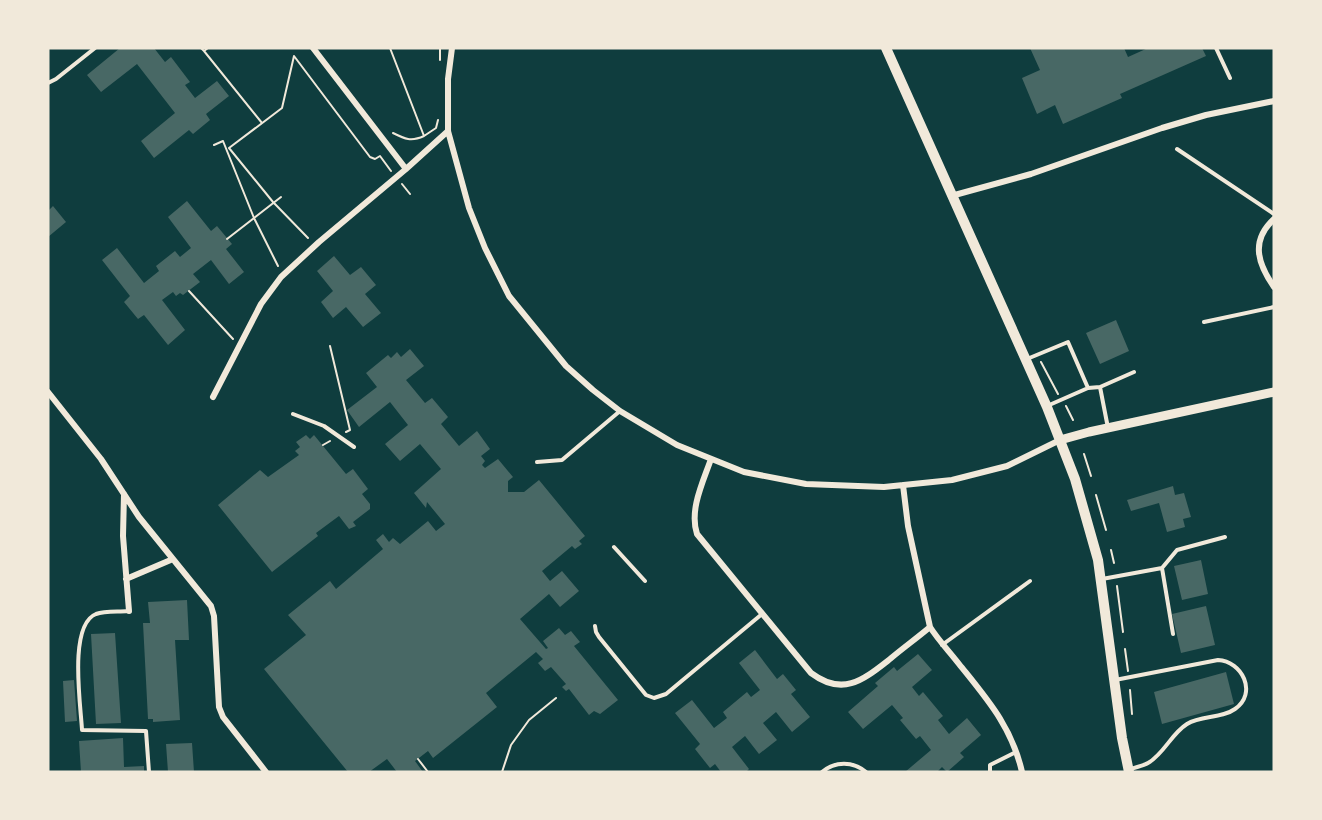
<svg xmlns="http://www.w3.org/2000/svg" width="1322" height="820" viewBox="0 0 1322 820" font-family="'Public Sans',sans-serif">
<rect width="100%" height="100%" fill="#0f3d3e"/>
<path fill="#486865" d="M120,48H154L165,62L171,57L190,82L185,85L195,98L217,81L229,96L206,114L210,120L193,134L189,130L154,158L141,141L175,113L137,64L101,92L87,75Z
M1030,48H1124L1128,57L1148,48H1202L1206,56L1120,94L1122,98L1063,124L1055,105L1037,114L1022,78L1040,70Z
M187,201L211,231L217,226L232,244L226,249L244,272L229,284L211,260L193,274L200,282L183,295L180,293L176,296L173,292L162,300L185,330L168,345L144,315L138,319L124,302L130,296L102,260L117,248L144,283L159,271L156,266L175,251L180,257L191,248L168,217Z
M53,206L66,222L48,237V211Z
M334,256L350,275L361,267L376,285L365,294L381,313L363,327L346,307L333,318L321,302L333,291L317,271Z
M1116,320L1129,351L1100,364L1086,333Z
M410,349L424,366L406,380L425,403L432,398L448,417L441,424L459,446L477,431L490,449L481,456L485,461L482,465L485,468L498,459L513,477L508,481V492H524L539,480L585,536L579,541L582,544L575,549L572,546L542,571L550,581L562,571L579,591L560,607L549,594L520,619L546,649L548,648L543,641L559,628L565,635L571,631L580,642L574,646L618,700L600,714L594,711L589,715L569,689L566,691L562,687L566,684L551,667L545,671L538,663L543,659L536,652L486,693L497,707L433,758L428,751L415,761L423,772H397L387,759L369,772H348L264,669L306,635L288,615L330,581L336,589L383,549L376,540L383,534L389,542L393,538L400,544L428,521L436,531L445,524L427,502L426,508L414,493L441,469L420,444L400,461L385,444L408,425L390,402L359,427L347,410L377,387L366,373L388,355L391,358L397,352L401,357Z
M306,435L310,439L314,435L346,474L353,469L368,489L362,494L370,504V509L353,522L356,526L349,529L339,516L316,533L318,536L272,572L218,505L260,470L268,477L299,455L295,451L300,447L296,442Z
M1173,486L1175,495L1184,493L1191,517L1183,519L1185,527L1167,532L1159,503L1131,511L1127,500Z
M1201,560L1208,594L1182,600L1174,566Z
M187,600L189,640H175L180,720L153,722V719H148L143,623H150L148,602Z
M1206,606L1215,645L1181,653L1172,614Z
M115,633L121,723L96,724L91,634Z
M755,650L777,679L783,674L796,690L791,694L810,717L792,732L776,712L763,723L777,740L759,754L745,736L732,747L749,769L746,772H721L715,764L710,768L695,749L700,744L675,713L692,700L714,728L727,718L723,712L747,692L751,697L760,690L739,663Z
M918,654L932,670L912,687L919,696L923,692L943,716L938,720L949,734L967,718L981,735L960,753L964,757L947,772L942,767L937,772H905L931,750L920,736L916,739L900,720L903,718L892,705L863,729L848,712L878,686L875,683L894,667L897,671Z
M1226,672L1234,704L1162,724L1154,692Z
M74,680L77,721L65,722L63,681Z
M123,738L124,767L144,766V772H81L79,741Z
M192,743L194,772H168L166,744Z"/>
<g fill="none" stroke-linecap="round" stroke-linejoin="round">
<path stroke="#f1e9da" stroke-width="2" d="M201,48L204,51L208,48
M390,48L424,136L436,128L438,120
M204,51L262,123
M440,60V48
M393,133C405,139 411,142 424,136
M223,141L254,218L278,266
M214,145L223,141
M402,184L410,194
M308,238L273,202L229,148L282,108L294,56L370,157L375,159L380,156L391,171
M227,239L281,197
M189,291L233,339
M330,346L350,430L346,432
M1041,362L1058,394
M1066,406L1073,420
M323,445L330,441
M1084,454L1091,476
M1096,495L1106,530
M1111,550L1114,563
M1117,586L1123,632
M1125,649L1128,671
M1130,690L1132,714
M418,759L428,772
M502,772L511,745L529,720L556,698"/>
<path stroke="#f1e9da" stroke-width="4" d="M1216,48L1230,78
M48,83L56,79L95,48
M1177,149L1274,214
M1204,322L1274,307
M1027,359L1068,342L1088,388
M1100,387L1134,372
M1047,406L1088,388L1100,387L1108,428
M293,414L324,426L354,447
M537,462L562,460L620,411
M614,547L645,581
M1162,568L1177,550L1225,537
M1102,579L1162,568L1173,634
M128,611C118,612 105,611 96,614C68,625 81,707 82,730L146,731L149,772
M595,626L596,632L599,637L646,695L654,698L666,694L762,614
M942,645L1030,581
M1115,680L1218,660C1242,661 1258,693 1235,709C1221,719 1201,715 1187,724C1171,734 1164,754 1148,763C1143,766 1136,767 1131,769
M822,772C835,761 853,761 866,772
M990,772V765L1016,752"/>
<path stroke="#f1e9da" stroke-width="6" d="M313,48L406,169
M452,48L448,79V131L469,208L485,248L509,296L566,366L593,390L620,411L677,445L744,472L806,484L884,487L952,480L1007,466L1060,440
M951,196L1031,174L1162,128L1206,115L1274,101
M1274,219C1250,241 1258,264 1274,287
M48,392L101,459L139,517L211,606L214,616L219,707L223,717L266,772
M213,397L261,304L281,277L319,242L406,169L448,131
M711,459C703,482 689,510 697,534L811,673C843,697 863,680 890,659C903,648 917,638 930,627
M903,485L908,526L930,627C939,641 949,651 959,664C987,699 1012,727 1022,772
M124,494L123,536L129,611
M126,579L173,559"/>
<path stroke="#f1e9da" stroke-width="9" d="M1060,440L1089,432L1274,392"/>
<path stroke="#f1e9da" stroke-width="10" d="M886,48L1047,407L1075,479L1098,560L1122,738L1129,772"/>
</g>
<rect width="1322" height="820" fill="none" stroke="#f1e9da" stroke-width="99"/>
</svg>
